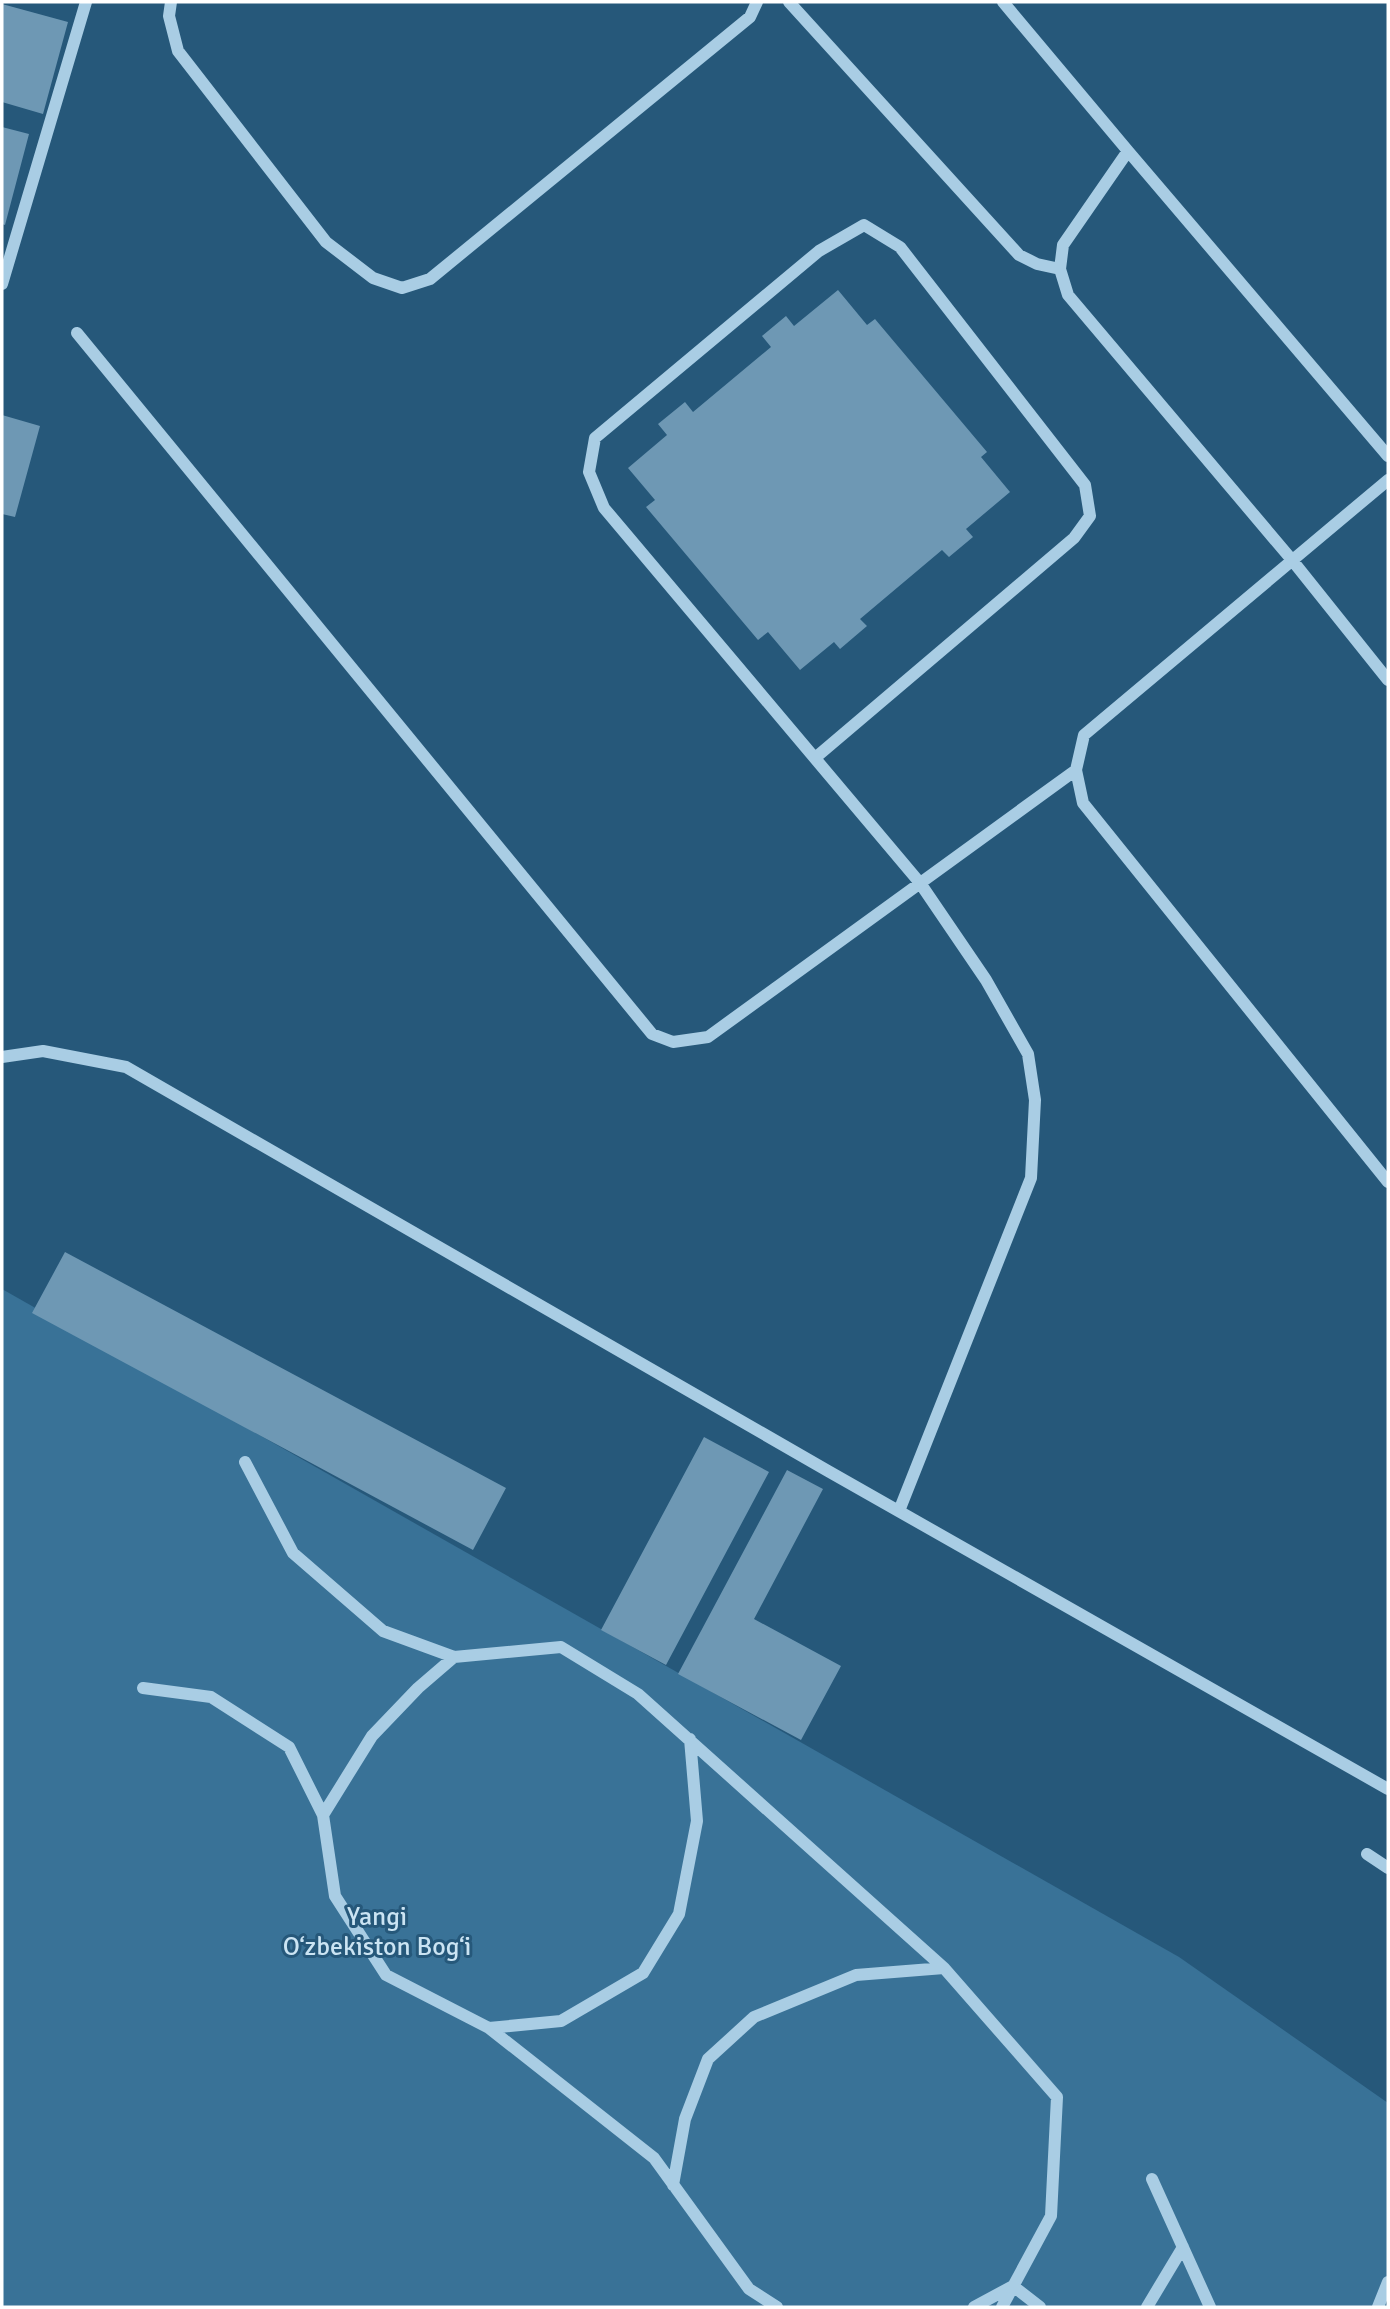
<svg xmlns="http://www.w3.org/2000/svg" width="1390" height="2309" viewBox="0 0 1390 2309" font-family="Signika,sans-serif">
<rect width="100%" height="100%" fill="#26587a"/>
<path fill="#397297" d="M2,1289L1179,1957L1388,2103V2307H2Z"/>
<path fill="#6e98b4" d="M2,4L68,22L43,114L2,102Z
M2,127L29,134L5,225L2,224Z
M838,290L867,325L875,319L987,452L981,457L1010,492L966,529L973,537L949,557L942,550L860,619L867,626L840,649L834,642L800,670L768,632L758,640L646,507L655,500L628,468L667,435L658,424L685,402L693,412L771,347L762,336L786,316L794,326Z
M2,415L40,426L15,517L2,514Z
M65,1252L506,1488L473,1550L32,1313Z
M704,1437L769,1472L666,1665L601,1630Z
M787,1470L823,1489L754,1619L841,1666L801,1740L678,1674Z"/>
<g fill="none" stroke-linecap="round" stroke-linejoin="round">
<path stroke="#a9cde4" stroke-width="12" d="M171,2L169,16L178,51L326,242L373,278L402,288L430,279L750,17L757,2
M789,2L1019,255L1037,264L1060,269
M1003,2L1128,151L1388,456
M1128,151L1063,245L1060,269L1068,295L1292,560L1388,680
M2,284L86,2
M77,333L652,1034L673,1042L708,1037L1076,770
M1388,480L1084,735L1076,770L1083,803L1388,1182
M815,758L1074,538L1090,516L1085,485L900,247L864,225L819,251L595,438L589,472L604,508L920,883L986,980L1028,1054L1035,1100L1031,1178L899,1511
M2,1057L43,1051L126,1067L828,1471L1388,1789
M245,1462L293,1553L383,1631L454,1657L561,1647L638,1694L944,1968L1057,2097L1051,2216L1002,2307
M143,1688L211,1697L289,1747L323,1815L335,1896L386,1975L489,2028L654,2158L749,2289L777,2307
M323,1815L372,1736L418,1688L454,1657
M1367,1854L1388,1868
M489,2028L561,2021L643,1973L679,1914L697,1821L690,1739
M1152,2179L1210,2307
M673,2185L685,2119L708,2059L754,2017L856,1975L944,1968
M974,2307L1013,2286L1040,2307
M1147,2307L1183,2247
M1378,2307L1388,2282"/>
</g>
<g text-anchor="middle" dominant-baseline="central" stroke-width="6" stroke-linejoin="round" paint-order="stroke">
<g font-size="26" fill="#cbe4f3" stroke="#26587a">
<text x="377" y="1917">Yangi<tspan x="377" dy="30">Oʻzbekiston Bogʻi</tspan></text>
</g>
</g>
<rect width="1390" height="2309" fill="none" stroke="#ffffff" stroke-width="7"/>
</svg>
